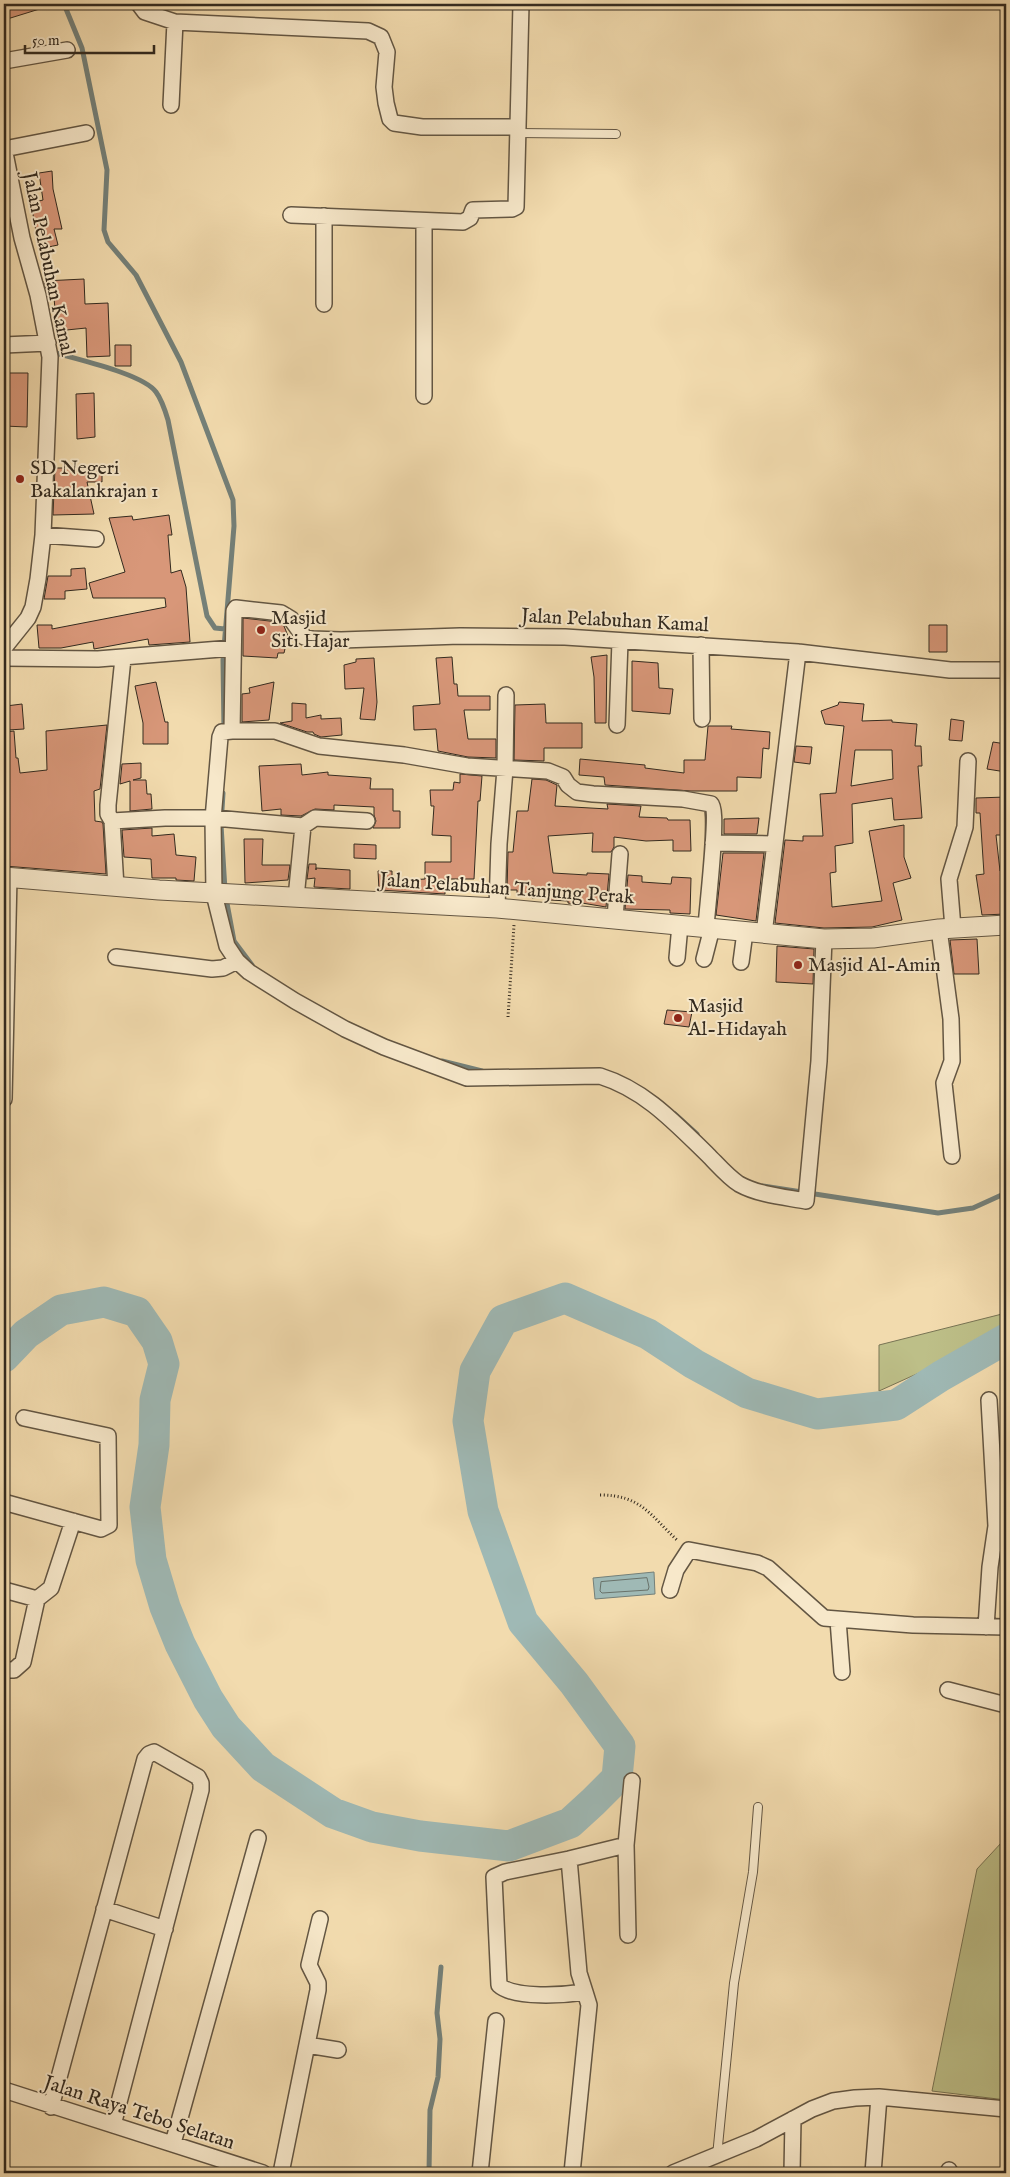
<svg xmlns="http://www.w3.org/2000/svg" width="1010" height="2177" viewBox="0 0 1010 2177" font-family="'IM FELL English',serif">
<rect width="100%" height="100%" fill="#f2dbae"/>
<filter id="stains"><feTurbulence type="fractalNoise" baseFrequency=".004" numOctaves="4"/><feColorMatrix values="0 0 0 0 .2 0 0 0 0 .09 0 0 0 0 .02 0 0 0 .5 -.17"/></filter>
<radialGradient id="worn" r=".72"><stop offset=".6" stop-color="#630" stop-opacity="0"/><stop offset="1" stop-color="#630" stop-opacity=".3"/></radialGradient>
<path fill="#bdbf88" stroke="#787454" d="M1006,1313V1324L943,1362L879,1391V1345Z
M1002,1842L1006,1843V2100L932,2091L977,1869Z"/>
<path fill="#9fb9b5" stroke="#748079" d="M654,1572L655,1594L595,1599L593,1578Z"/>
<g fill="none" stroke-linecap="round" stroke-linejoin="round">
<path stroke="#69726a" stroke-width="1" d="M647,1578L649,1587L648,1590L602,1593L600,1591L601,1582Z"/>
<path stroke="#748079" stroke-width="5" d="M64,4L82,48L107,170L104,230L108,242L136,275L181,362L233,500L234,526L223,660L224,730
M56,353C79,360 143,374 156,392C162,400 165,410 168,420L207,616L215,628L225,629
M223,793L221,825L225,890
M226,898L234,941L252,965
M442,1061L482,1071
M675,1114L697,1134
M763,1186L938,1213L973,1208L1006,1193
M429,2173L430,2110L438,2077L440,2039L437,2013L441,1967"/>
<path stroke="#9fb9b5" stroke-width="31" d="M4,1357L26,1334L61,1310L104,1302L137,1312L157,1341L164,1364L155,1400L154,1445L145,1507L151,1560L165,1607L180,1644L208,1699L226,1727L263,1767L333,1813L372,1827L420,1836L509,1846L570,1823L593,1802L617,1778L620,1746L574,1683L523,1622L483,1511L468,1421L475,1371L503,1320L565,1298L648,1334L694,1364L747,1393L817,1414L896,1405L941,1376L1006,1339"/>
</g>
<path fill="#d89779" stroke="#332a1f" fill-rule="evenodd" d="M4,4H45L46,7L4,20Z
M52,171L53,189L62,229H54L58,245L39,249L31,203L43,200L39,173Z
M84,279L85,304L108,303L110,356L87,357L86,328L57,331L54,298L48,299L44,281Z
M115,345H131V366H115Z
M4,373H28L27,427L4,426Z
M94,393L95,437L77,439L76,394Z
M55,468H102V482H87L94,514L53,515Z
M169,515L172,535H168L171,573L181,570L186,587L190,642L149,645L148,639L94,649L93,642L61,648H39L37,625H52V629L166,607L165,598H93L89,583L125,572L109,518L132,516L133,520Z
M85,568L87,589L65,591V599H44L48,576H71V569Z
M243,618L278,622L284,626L288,636L284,653H278L277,658L243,656Z
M929,625H947V652H929Z
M607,655L606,723H595L594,677L591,657Z
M452,657L454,684H457L458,696H490V710H464L468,739H496V758L468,757L438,751L436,729L414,730L413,706L440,704L436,658Z
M374,658L377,702L375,720L360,719L364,688L345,689L344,665L356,662V659Z
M632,661L658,663L659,688L673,689L670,714L632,711Z
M156,682L165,722H168V744H143V723L135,686Z
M274,682L269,720L242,722V694L250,693L249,688Z
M839,702L864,704L862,721L892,720V722L917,724L915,746H921L922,766H918L922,818L894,820L892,798L852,804L853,843L835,846L836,872L830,873L832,907L882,901L869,831L904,825V857L911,878L893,883L902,920L872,927L824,928L775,923L785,840L803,841V836H823L820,794L836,793L844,726L825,724L821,711L838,705ZM855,750H892L893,779L851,786Z
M292,703L306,704V718L321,715V719L341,718L342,735L321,737L314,734L313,732H307L280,723L292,721Z
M22,704L24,729L8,730L6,706Z
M545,704L546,723H582V748H544V761L514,760L515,705Z
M951,719L964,721L962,741L949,740Z
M107,725L100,789L94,791L95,821L102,822L103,824L106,874L4,866V732L14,731L16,758H18L20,773L47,770L46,731Z
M708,726H732L731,729L770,732L769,749L763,748L761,778L737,777V791H691L605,785L604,777L579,775L580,759L645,765V768L684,773V760H705Z
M993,742L1006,744V772L987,769Z
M796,746L812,747L810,764L794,762Z
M141,763V778L133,780H146L147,794H151L152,809L130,811V781L120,784L122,764Z
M301,764L302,775L328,772V775L371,778L370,789H393V811H400V828H373L376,821L374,815V807L334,805V810L315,809L301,816L281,815V809L262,811L259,766Z
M460,774L482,776L480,801H478L474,879H445V894L379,890L378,871H392V881L425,879V862H451V836L432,835L434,806H431L430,790H453L454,782L460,783Z
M532,779L546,780L557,785L555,806L608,809L607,804L641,806L639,817L667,818L668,820H690L691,851H673V840L646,841L614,837V847L611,852H592L593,833L548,836L553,873L587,875V873L609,874L606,907L582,903V905L568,903V901L550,900V896L532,898L531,893L517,894V890H507L508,852H513L517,811H528Z
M1006,797V835H996L1000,871H1005L1006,880V914L982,915L976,875L984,874L980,813H976V798Z
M759,818L757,834H724V819Z
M152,828V836L174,834L176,855L196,857L194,881L176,880V878H152L151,859L124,857L122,830Z
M244,839H263L262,865H290L288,880L245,883Z
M354,844L376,845V859L354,858Z
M723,853H764L756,921L716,915Z
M309,864H316V870V868L350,870V889L314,887L315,878L307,879Z
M628,875L642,876V882L671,884L672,877L691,878L690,914L670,913V910L625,909Z
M977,939L979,974H954L950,940Z
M777,946L814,949L813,984L776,982Z
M667,1010L692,1012L689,1027L664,1024Z"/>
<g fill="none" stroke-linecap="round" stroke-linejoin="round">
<defs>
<path id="service" d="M518,133L616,134
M717,2156L734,1983L753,1872L758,1807"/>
<path id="minor" d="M139,4L145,12L175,22L368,31L381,37L387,52L384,87L386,103L390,119L394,123L422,127H518
M4,61L67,50
M171,105L175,22
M4,148L22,238L38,295L50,357L43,535L38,579L33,607L28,618L4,648
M4,149L86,133
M291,215L463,222L470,218L473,210L512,209L516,207L521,4
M324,216V304
M424,221V396
M4,345L48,343
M43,535L96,539
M701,645L702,719
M4,658L98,659L233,648
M123,658L108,805V814L112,821L165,818H215L303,826
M617,725L620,641
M232,731H275L319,746L404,755L467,766L548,771L563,777L568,785L577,792L593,794L683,799L711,804C719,811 707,909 706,927
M112,821L116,887
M713,843L773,844
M296,898L303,826L315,818L367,821
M497,908L499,844L505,769L506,695
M615,918L620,854
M953,928L949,879L965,827L968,761
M939,929L951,1019L952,1061L944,1083L952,1156
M764,934L798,652
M824,939L819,1061L806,1201C784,1197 759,1195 739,1184C728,1177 717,1164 708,1155C675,1123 645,1090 600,1076L467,1078L384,1047L345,1029L295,1001L249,972L237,961L227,946L214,894L213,819L220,737L222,732L232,731L234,611L236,608L281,613L291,619L304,637L312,639L341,640L460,636L565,637L798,652L950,670H1006
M116,957L212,969L223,968L237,961
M677,958L680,925
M704,959L712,928
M741,962L745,932
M4,1099L9,877
M7,1503L101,1529L109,1525L108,1436L24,1418
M4,1590L37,1599
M670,1590L676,1570L689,1550L757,1563L768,1568L824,1618L913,1625L1006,1627
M838,1620L842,1672
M986,1627L990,1567L996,1526L989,1400
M4,1670H14L23,1662L37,1599L51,1588L73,1521
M948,1690L1006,1705
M626,1845L628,1935
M569,1859L579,1973L585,1992
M104,1909L165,1929
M307,2045L338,2050
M4,2090L263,2173
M51,2107L145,1759L149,1754L154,1752L198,1777L201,1783V1790L113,2125
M173,2143L258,1838
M281,2173L318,1990V1983L309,1965L320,1919
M480,2173L496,2021
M572,2173L589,2005L585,1992C565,1995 514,1999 499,1985L494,1877L505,1872L569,1859L626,1845L632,1781
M673,2173L756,2139L812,2109L833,2101L855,2098L879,2097L1006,2109
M792,2173L793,2119
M873,2173L879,2097
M949,2173V2170"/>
<path id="tertiary" d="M4,877L159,890L497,908L824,939L873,938L939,929L1006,925"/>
</defs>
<use href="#service" stroke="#635643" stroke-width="10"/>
<use href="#minor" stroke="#635643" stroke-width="18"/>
<use href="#tertiary" stroke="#635643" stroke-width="21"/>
<path stroke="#332a1f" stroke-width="3" stroke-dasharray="1 2.5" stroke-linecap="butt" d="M508,1017L514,925
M600,1495C641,1495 650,1515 677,1540"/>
<use href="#service" stroke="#f7e8ca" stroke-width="8"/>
<use href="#minor" stroke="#f7e8ca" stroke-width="15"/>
<use href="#tertiary" stroke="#f7e8ca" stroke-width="19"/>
</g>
<g fill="#8f2418" stroke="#f7e8ca" stroke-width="2">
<circle cx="20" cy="479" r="5"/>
<circle cx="261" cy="630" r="5"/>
<circle cx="798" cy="965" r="5"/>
<circle cx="678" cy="1018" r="5"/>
</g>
<g text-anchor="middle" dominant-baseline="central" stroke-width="4" stroke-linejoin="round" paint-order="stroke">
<g font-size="20" fill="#332a1f" stroke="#f7e8ca">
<text transform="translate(48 264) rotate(78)">Jalan Pelabuhan Kamal</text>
<text transform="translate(615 621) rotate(3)">Jalan Pelabuhan Kamal</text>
<text transform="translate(507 889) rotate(4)">Jalan Pelabuhan Tanjung Perak</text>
<text transform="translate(139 2113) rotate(18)">Jalan Raya Tebo Selatan</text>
</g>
<g font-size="20" fill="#332a1f" stroke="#f7e8ca" text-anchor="start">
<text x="30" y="468">SD Negeri<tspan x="30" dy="23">Bakalankrajan 1</tspan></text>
<text x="271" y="618">Masjid<tspan x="271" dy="23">Siti Hajar</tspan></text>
<text x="808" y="965">Masjid Al-Amin</text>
<text x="688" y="1006">Masjid<tspan x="688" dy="23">Al-Hidayah</tspan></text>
</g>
</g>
<rect width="1010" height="2177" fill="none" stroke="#f2dbae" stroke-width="20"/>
<rect x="5" y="5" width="1000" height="2167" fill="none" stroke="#332a1f" stroke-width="2.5"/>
<rect x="10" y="10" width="990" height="2157" fill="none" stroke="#332a1f"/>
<path d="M25 45v8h129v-8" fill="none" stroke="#332a1f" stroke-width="2.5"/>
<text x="32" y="45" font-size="15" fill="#332a1f" stroke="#f7e8ca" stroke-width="4" paint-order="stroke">50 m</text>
<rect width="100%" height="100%" filter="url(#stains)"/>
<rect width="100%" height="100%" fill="url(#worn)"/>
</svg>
